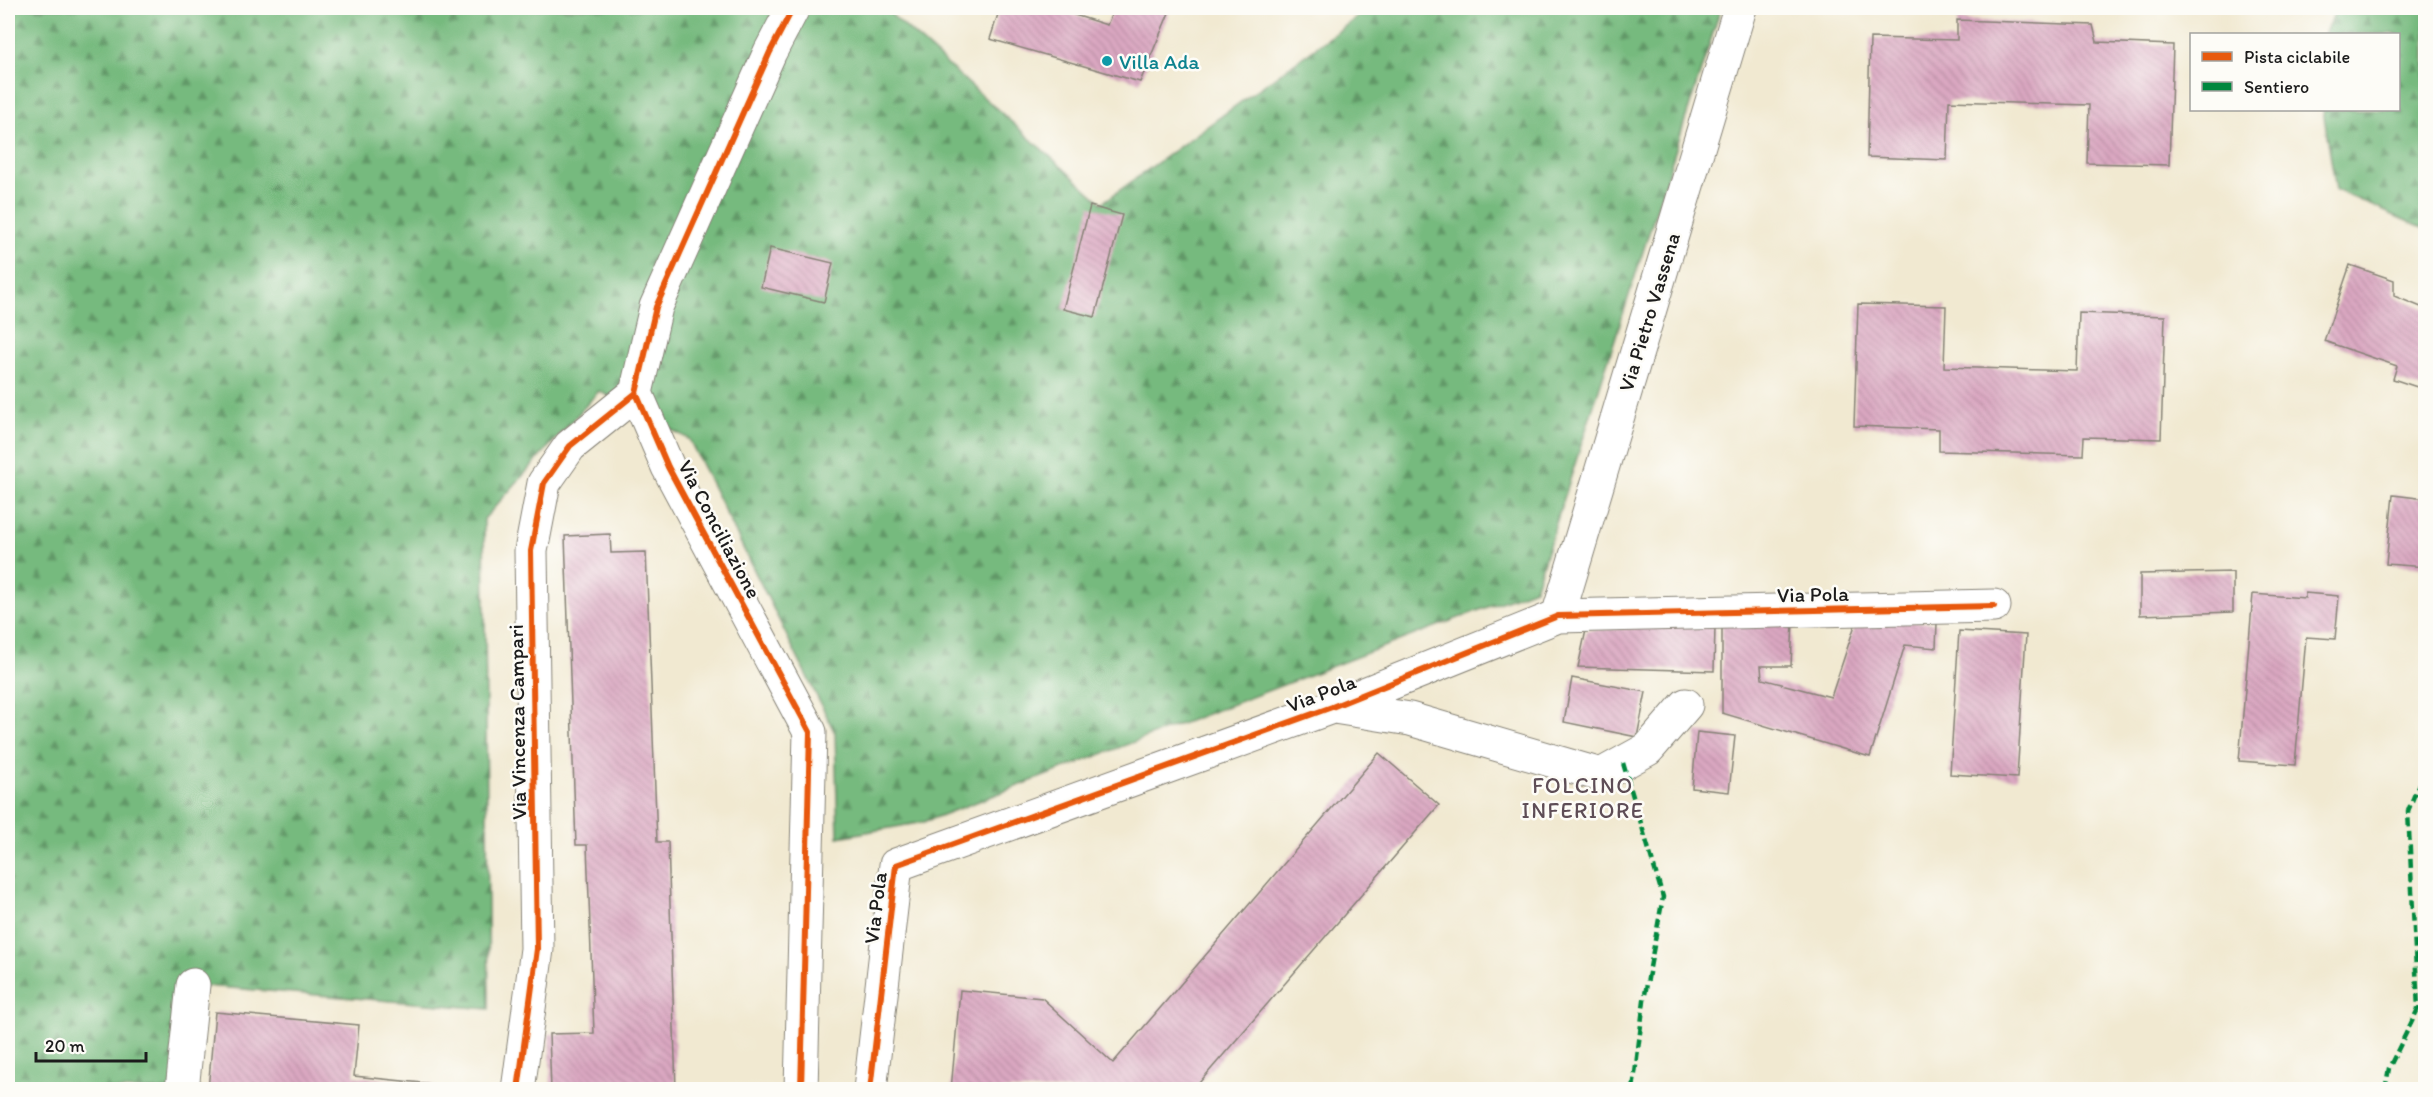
<svg xmlns="http://www.w3.org/2000/svg" width="2433" height="1097" viewBox="0 0 2433 1097" font-family="Itim,sans-serif">
<defs>
<pattern id="forest-firs" width="22" height="20" patternUnits="userSpaceOnUse" patternTransform="scale(1.5)"><rect width="22" height="20" fill="#76ba7e"/><path d="M5 1l3.5 6h-7zM16 11l3.5 6h-7z" fill="#609666"/></pattern>
<pattern id="building-back-hatch" width="6" height="6" patternUnits="userSpaceOnUse" patternTransform="scale(1.5)"><rect width="6" height="6" fill="#daa7c1"/><path d="M-1 5l2 2M0 0l6 6M5-1l2 2" fill="none" stroke="#ba8fa5"/></pattern>
</defs>
<rect width="100%" height="100%" fill="#fdfcf7"/>
<filter id="ink" filterUnits="userSpaceOnUse"><feTurbulence type="fractalNoise" baseFrequency=".0167" numOctaves="2"/><feDisplacementMap in="SourceGraphic" scale="12" xChannelSelector="R" yChannelSelector="G"/><feConvolveMatrix kernelMatrix="1 2 1 2 8 2 1 2 1" color-interpolation-filters="sRGB"/></filter>
<filter id="wash" filterUnits="userSpaceOnUse"><feTurbulence type="fractalNoise" baseFrequency=".008" numOctaves="4" result="noise"/><feDisplacementMap in="SourceGraphic" scale="24" xChannelSelector="R" yChannelSelector="G"/><feGaussianBlur stdDeviation="1.35" result="paint"/><feColorMatrix in="noise" values="0 0 0 0 0 0 0 0 0 0 0 0 0 0 0 0 0 1.4 0 .05"/><feComposite in="paint" operator="in"/></filter>
<g filter="url(#wash)">
<rect width="100%" height="100%" fill="#f1e9d1"/>
<path fill="url(#forest-firs)" stroke="#496b4d" stroke-width="1.5" d="M8,8H884L1102,203L1370,8H1721L1535,589L924,822L838,837L835,733L689,439L599,391L484,519L489,1009L193,985L183,1090L8,1089Z
M2337,8H2425V229L2336,190L2323,110H2398V34H2324Z"/>
<g id="blocks">
<path fill="url(#building-back-hatch)" d="M1000,8H1052L1107,25L1114,8H1171L1140,82L990,39Z
M1957,20L2093,25L2097,42L2173,45L2169,165L2087,163L2089,105L1949,101L1947,160L1867,157L1870,38L1957,40Z
M1090,206L1122,215L1095,317L1063,309Z
M770,248L833,263L824,302L761,287Z
M2350,265L2394,280V296L2426,309V390L2393,379L2397,366L2324,341Z
M1858,304L1946,306L1944,367L2077,371L2079,313L2165,316L2161,439L2084,437L2083,455L1939,451V429L1854,426Z
M2393,495L2426,499V567L2386,564Z
M610,534L611,553L646,552L657,842H668L676,1090H551L549,1034L594,1033L587,845H576L565,536Z
M2233,572V612L2140,615V574Z
M2305,593L2339,596L2335,639L2306,637L2295,765L2239,761L2253,594L2305,598Z
M1857,619L1937,623L1936,648L1905,645L1870,757L1722,713V623L1793,621L1791,666H1761L1762,679L1831,697Z
M1715,625L1714,671L1578,667L1586,630Z
M1959,631L2026,635L2017,778L1950,774Z
M1572,678L1646,692L1637,737L1564,722Z
M1697,732L1735,736L1729,792L1692,788Z
M1379,753L1439,805L1193,1090H951L960,990L1042,998L1113,1063Z
M215,1012L359,1025L354,1076L432,1084V1090H208Z"/>
</g>
</g>
<g filter="url(#ink)">
<use href="#blocks" fill-opacity="0" stroke="#868276" stroke-width="1.5"/>
<g fill="none" stroke-linecap="round" stroke-linejoin="round">
<defs>
<path id="minor" d="M793,8L770,52L656,307L636,393L668,467L810,732L801,1090
M1558,616L1740,8
M1334,707L1410,719L1601,775L1648,749L1686,705
M182,1090L193,985
M518,1090L537,949L531,551L544,483L570,446L636,393
M870,1090L896,865L1332,707L1558,616L1994,606"/>
</defs>
<use href="#minor" stroke="#868276" stroke-width="35"/>
<use href="#minor" stroke="#fff" stroke-width="33"/>
<path stroke="#00873e" stroke-width="4.5" stroke-dasharray="9 4.5" stroke-linecap="butt" d="M1623,763L1663,897L1644,1000L1633,1090
M2385,1090L2389,1068L2418,1009L2408,811L2426,766"/>
<defs>
<path id="cycleway" d="M793,8L770,52L656,307L636,393L668,467L810,732L801,1090
M518,1090L537,949L531,551L544,483L570,446L636,393
M870,1090L896,865L1332,707L1558,616L1994,606"/>
</defs>
<use href="#cycleway" stroke="#fdfcf7" stroke-width="10"/>
<use href="#cycleway" stroke="#e8590c" stroke-width="6"/>
</g>
</g>
<circle fill="#0f9aa8" stroke="#fdfcf7" stroke-width="2" cx="1107" cy="61" r="6"/>
<g text-anchor="middle" dominant-baseline="central" stroke-width="5" stroke-linejoin="round" paint-order="stroke">
<g font-size="21" fill="#0d838f" stroke="#fdfcf7" text-anchor="start">
<text x="1119" y="61">Villa Ada</text>
</g>
<g font-size="21" fill="#1c1c1c" stroke="#fdfcf7">
<text transform="translate(1649 312) rotate(-73)">Via Pietro Vassena</text>
<text transform="translate(720 529) rotate(62)">Via Conciliazione</text>
<text transform="translate(1813 594) rotate(-1)">Via Pola</text>
<text transform="translate(1321 693) rotate(-21)">Via Pola</text>
<text transform="translate(517 722) rotate(-91)">Via Vincenza Campari</text>
<text transform="translate(875 908) rotate(-83)">Via Pola</text>
</g>
<g font-size="22" letter-spacing="1.5" fill="#5e4d56" stroke="#fdfcf7">
<text x="1583" y="785">FOLCINO<tspan x="1583" dy="25">INFERIORE</tspan></text>
</g>
</g>
<rect width="2433" height="1097" fill="none" stroke="#fdfcf7" stroke-width="30"/>
<rect x="2190" y="33" width="210" height="78" fill="#fdfcf7" stroke="#a3a29f" stroke-width="1.5"/>
<rect x="2202" y="52" width="30" height="9" fill="#e8590c" stroke="#a3a29f" stroke-width="1.5"/>
<text x="2244" y="63" font-size="18" fill="#1c1c1c">Pista ciclabile</text>
<rect x="2202" y="82" width="30" height="9" fill="#00873e" stroke="#a3a29f" stroke-width="1.5"/>
<text x="2244" y="93" font-size="18" fill="#1c1c1c">Sentiero</text>
<path d="M36 1052v9h110v-9" fill="none" stroke="#1c1c1c" stroke-width="3"/>
<text x="45" y="1052" font-size="18" fill="#1c1c1c" stroke="#fdfcf7" stroke-width="4.5" paint-order="stroke">20 m</text>
</svg>
